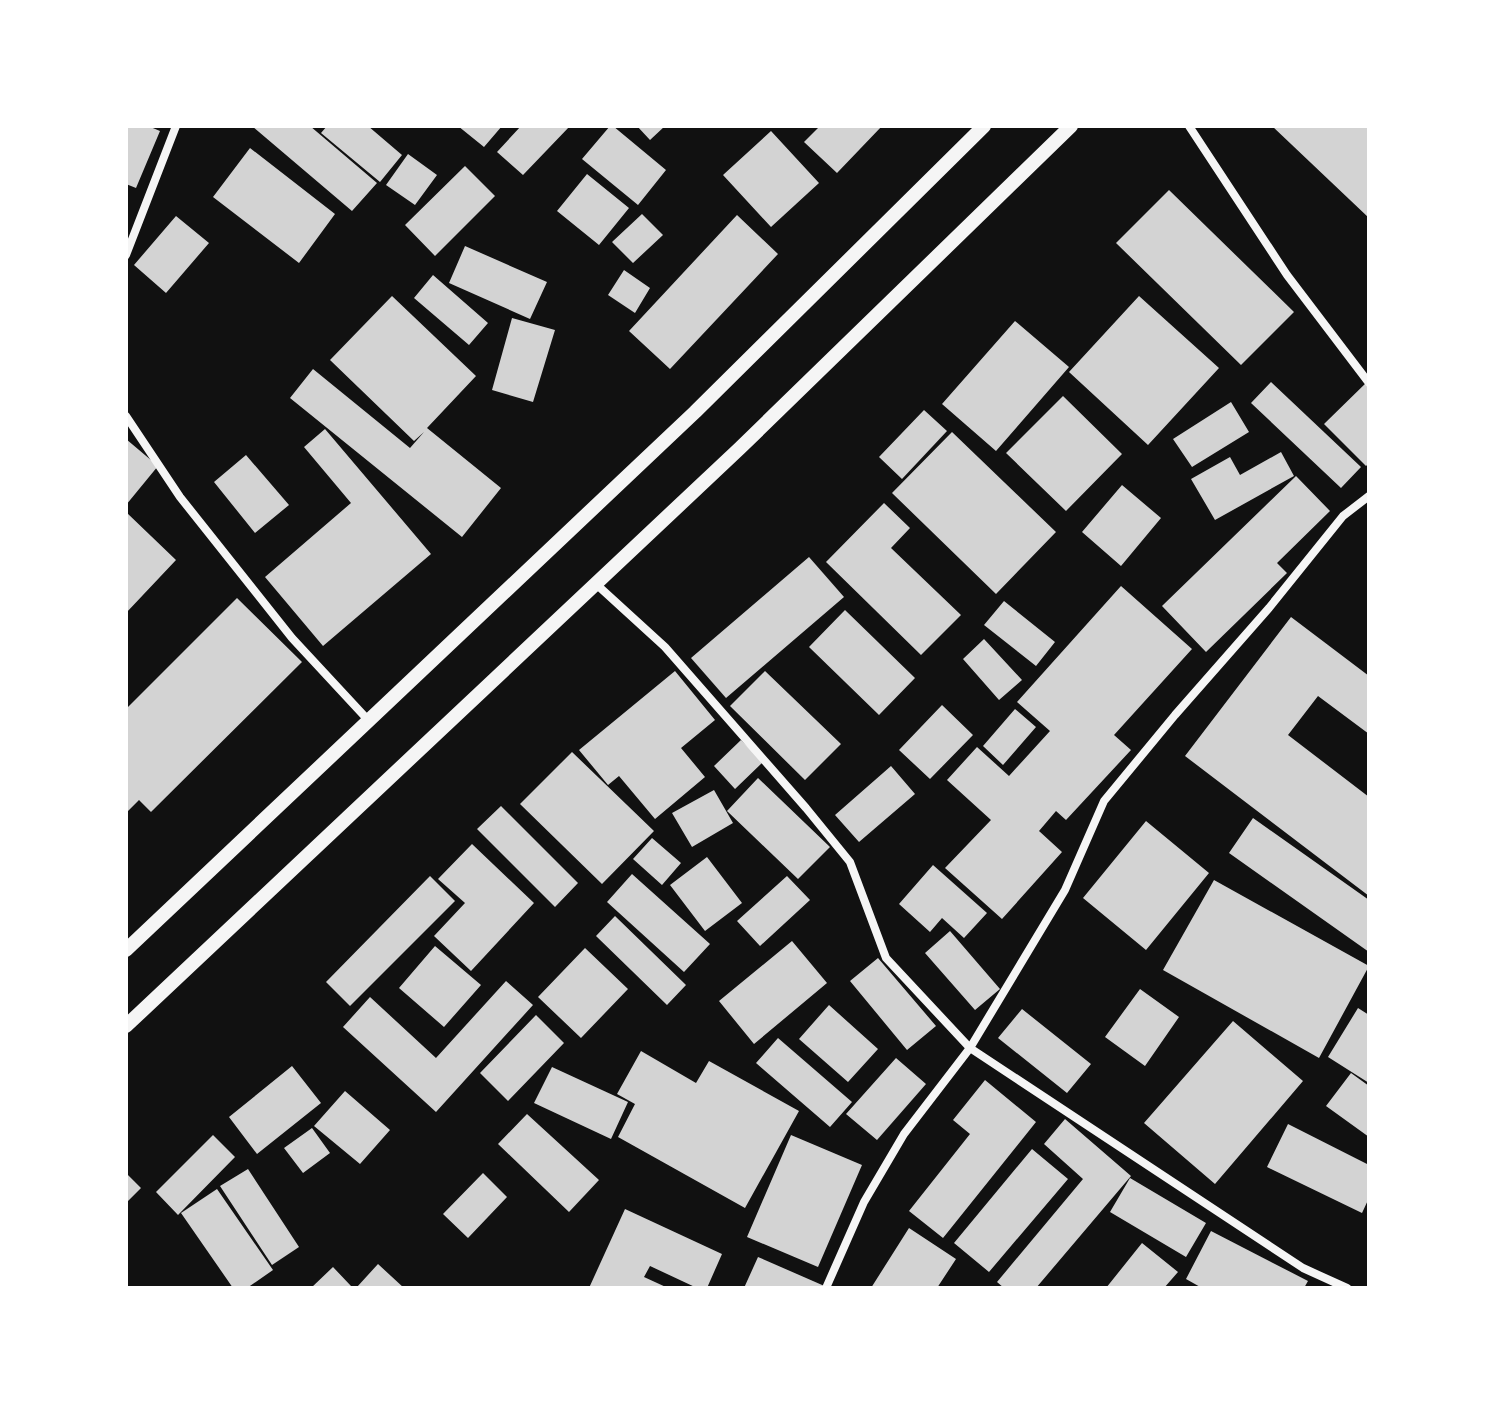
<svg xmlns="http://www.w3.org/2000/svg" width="1495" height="1414" viewBox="0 0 1495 1414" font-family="'PT Sans Narrow',sans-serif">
<rect width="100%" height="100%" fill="#111"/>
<path fill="#d3d3d3" d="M126,126H148L160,131L136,188L126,184Z
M252,126H310L377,183L352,211Z
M327,126H368L402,155L380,182L321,133Z
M458,126H502L484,147Z
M521,126H570L523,175L497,152Z
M610,126H613L666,170L638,205L582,159Z
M637,126H665L650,140Z
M820,126H882L837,173L804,142Z
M1272,126H1369V218Z
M771,131L819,183L771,227L723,175Z
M250,148L335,214L299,263L213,197Z
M408,154L437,175L415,205L386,185Z
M465,166L495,196L435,256L405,225Z
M587,174L629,208L599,245L557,211Z
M1169,190L1294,312L1241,365L1116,243Z
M642,214L663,235L633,263L612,242Z
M737,215L778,254L670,369L629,331Z
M176,216L209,243L166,293L134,265Z
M465,246L547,282L530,319L449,283Z
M624,270L650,288L635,313L608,295Z
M433,275L488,323L469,345L414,298Z
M392,296L476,376L427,428L501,488L462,537L290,398L313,369L410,448L424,432L414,441L330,360Z
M1139,296L1219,368L1148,445L1069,372Z
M512,318L555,330L533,402L492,390Z
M1015,321L1069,367L996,451L942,404Z
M1369,380V463L1366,466L1324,424Z
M1271,382L1361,467L1341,488L1251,403Z
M1063,396L1122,454L1066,511L1006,453Z
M1231,402L1249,432L1192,467L1173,439Z
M924,410L947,431L902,479L879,457Z
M325,429L431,554L323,646L265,577L351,503L304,447Z
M952,432L1056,532L996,594L892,493Z
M126,439L158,466L126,505Z
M1281,452L1294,476L1215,520L1191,479L1230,457L1240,475Z
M246,455L289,505L255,533L214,482Z
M1296,476L1330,511L1277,563L1287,573L1206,652L1162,606Z
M1122,485L1161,518L1121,566L1082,532Z
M884,503L910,528L891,548L961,615L921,655L826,562Z
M126,512L176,560L126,613Z
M809,557L844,597L726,698L691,658Z
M1121,586L1192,649L1114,735L1131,750L1066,820L1056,811L1039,831L1062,852L1002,919L945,868L991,820L947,780L977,747L1009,776L1050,731L1017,702Z
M237,598L302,662L151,812L139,800L126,813V709Z
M1004,601L1055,642L1036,666L984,625Z
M845,610L915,678L879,715L809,647Z
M1291,617L1369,676V734L1318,696L1288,735L1369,797V896L1185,756Z
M984,639L1022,680L999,700L963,659Z
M675,671L715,720L681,748L705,777L655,819L619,776L608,785L579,750Z
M765,671L841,744L805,780L730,706Z
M942,705L973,735L930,779L899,750Z
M1015,709L1036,727L1003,765L983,746Z
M741,740L763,762L735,789L714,766Z
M572,752L654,831L602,884L520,804Z
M891,766L915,794L859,842L835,815Z
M758,778L830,847L798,879L727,811Z
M714,790L733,823L692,847L672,813Z
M501,806L578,883L555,907L477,829Z
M1253,818L1369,900V952L1229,853Z
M1146,821L1209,873L1146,950L1083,898Z
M652,838L681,863L662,885L633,859Z
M472,844L534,903L471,971L434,936L465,903L438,879Z
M707,857L742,903L705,931L670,885Z
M933,865L987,913L964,938L942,918L930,932L899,904Z
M632,874L710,944L684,972L607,902Z
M430,876L455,901L350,1006L326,982Z
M787,876L810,900L760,946L737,921Z
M1214,880L1369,966L1319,1058L1163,970Z
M615,916L686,985L667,1005L596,936Z
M950,931L1000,989L975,1010L925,953Z
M792,941L827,983L754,1044L719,1001Z
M435,946L481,985L444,1027L399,988Z
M585,948L628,989L581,1038L538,997Z
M878,958L936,1026L907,1050L850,981Z
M506,981L533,1005L436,1112L343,1027L370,997L436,1058Z
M1140,989L1179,1017L1145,1066L1105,1037Z
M829,1005L878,1049L848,1082L799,1039Z
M1358,1008L1369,1015V1083L1328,1057Z
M1022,1009L1091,1064L1067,1093L998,1038Z
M536,1015L564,1043L508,1101L480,1073Z
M1233,1021L1303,1081L1215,1184L1144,1123Z
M778,1038L852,1102L830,1127L756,1063Z
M641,1051L696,1083L709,1061L799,1111L745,1208L618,1137L635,1104L617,1094Z
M896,1058L926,1084L877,1140L846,1114Z
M292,1066L321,1103L257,1154L229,1117Z
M552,1067L628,1102L611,1139L534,1103Z
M1351,1073L1369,1086V1137L1326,1106Z
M985,1080L1036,1122L943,1238L909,1211L970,1134L953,1120Z
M345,1091L390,1130L360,1164L314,1126Z
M527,1114L599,1180L569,1212L498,1144Z
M1065,1119L1131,1176L1036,1288H1004L997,1282L1083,1179L1044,1144Z
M1288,1124L1369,1165V1198L1362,1213L1267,1167Z
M312,1128L330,1153L303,1173L284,1148Z
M213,1135L235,1157L178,1215L156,1192Z
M791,1135L862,1165L818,1267L747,1237Z
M1032,1149L1068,1179L989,1272L954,1243Z
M248,1169L299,1247L272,1265L220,1186Z
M126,1173L141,1188L126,1203Z
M483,1173L507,1197L468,1238L443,1214Z
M1130,1178L1206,1223L1186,1257L1110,1212Z
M217,1189L273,1270L247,1288H233L181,1213Z
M625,1209L722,1254L707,1288H697L650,1266L644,1277L668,1288H589Z
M909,1228L956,1259L937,1288H871Z
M1211,1231L1308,1281L1304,1288H1202L1186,1279Z
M1142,1243L1178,1272L1164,1288H1106Z
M758,1257L829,1288H744Z
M378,1264L404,1288H359L357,1287Z
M333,1267L351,1286L348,1288H311Z"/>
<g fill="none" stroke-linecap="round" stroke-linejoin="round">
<path stroke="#f5f5f5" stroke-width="8" d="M1189,126L1287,275L1369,383
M126,255L176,126
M126,416L180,497L292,638L369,721
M596,584L665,647L806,808L850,862L886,958L970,1048L1303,1268L1347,1288
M826,1288L864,1202L904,1134L970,1048L1065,890L1104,801L1175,715L1269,608L1343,516L1369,496"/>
<path stroke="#f5f5f5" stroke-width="14" d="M126,950L695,412L984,126
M126,1026L740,448L1071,126"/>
</g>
<rect width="1495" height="1414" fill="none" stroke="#ffffff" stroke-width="256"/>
</svg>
